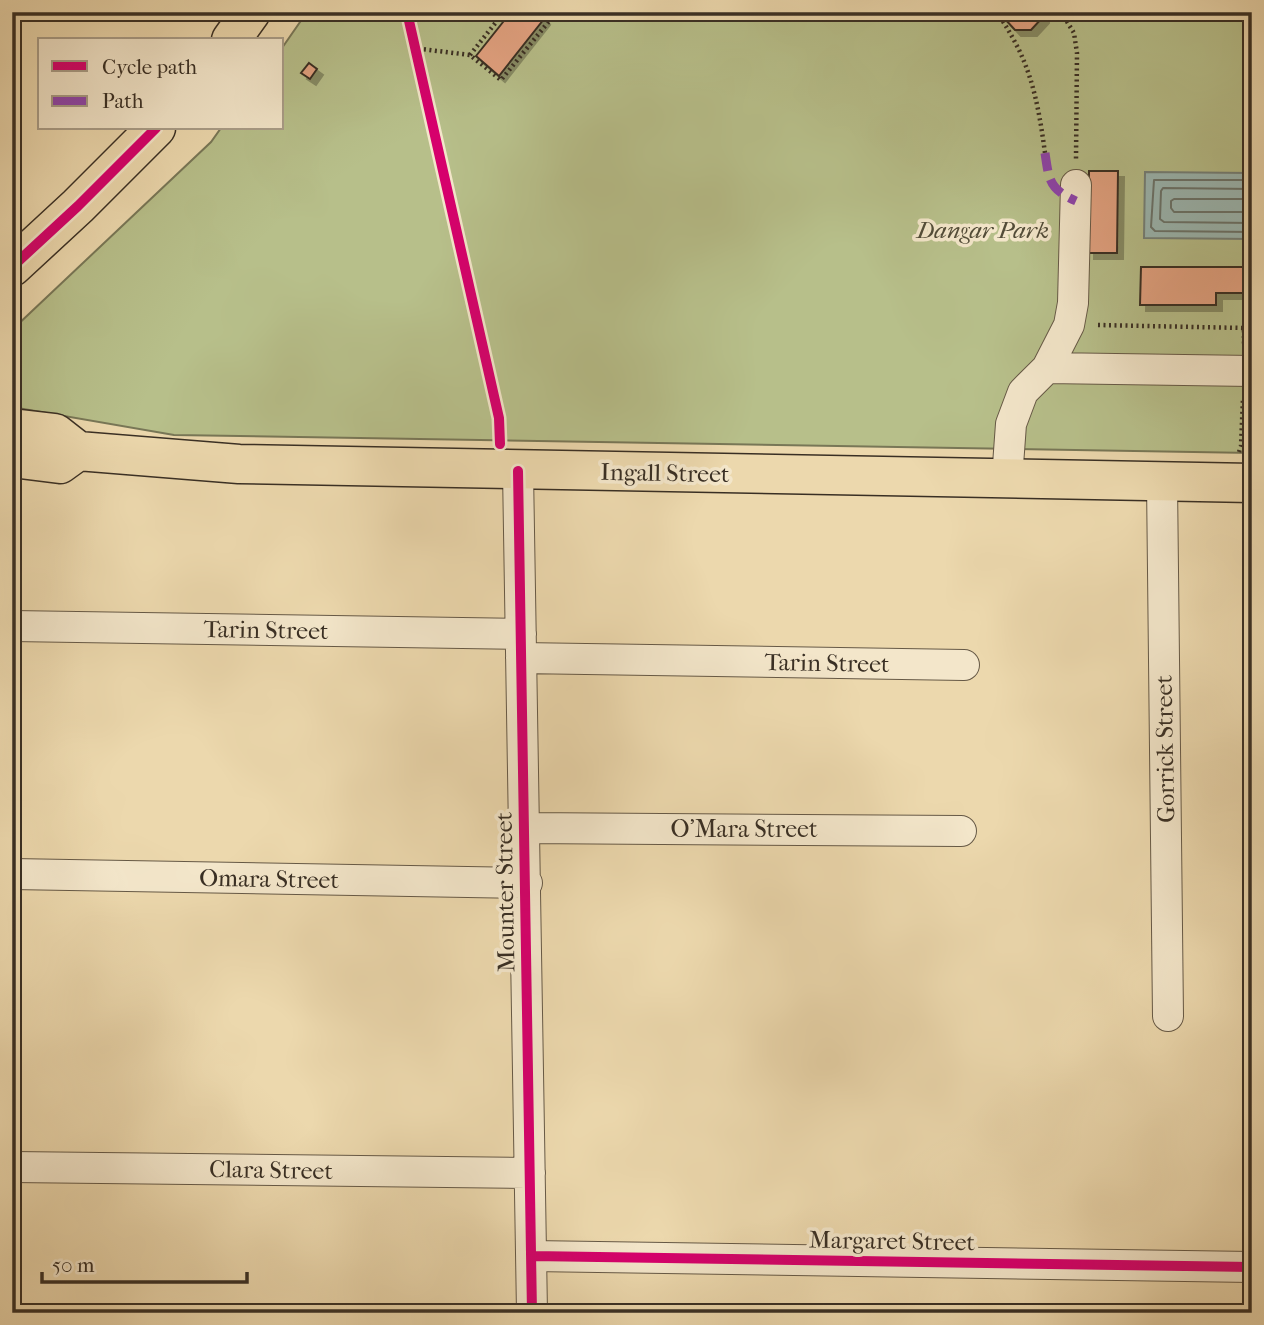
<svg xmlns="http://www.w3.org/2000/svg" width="1264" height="1325" viewBox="0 0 1264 1325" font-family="'IM FELL French Canon',serif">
<defs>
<filter id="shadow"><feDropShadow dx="6" dy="6" stdDeviation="0" flood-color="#0004"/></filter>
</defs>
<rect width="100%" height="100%" fill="#ecd8ad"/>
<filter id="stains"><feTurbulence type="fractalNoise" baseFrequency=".00286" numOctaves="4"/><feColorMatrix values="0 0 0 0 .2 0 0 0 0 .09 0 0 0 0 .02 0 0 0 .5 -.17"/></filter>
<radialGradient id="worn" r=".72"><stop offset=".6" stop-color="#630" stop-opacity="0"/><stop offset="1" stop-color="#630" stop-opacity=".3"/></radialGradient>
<path fill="#b7bf8a" stroke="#787757" stroke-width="2" d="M307,12H1252V453L174,435L12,407V330L211,142L221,128H282V48Z"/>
<path fill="#9bb8b3" stroke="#74817a" stroke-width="2" d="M1145,172L1252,173V239L1144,238Z"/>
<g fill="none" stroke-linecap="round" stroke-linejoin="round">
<path stroke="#6a746c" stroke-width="2" d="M1252,180H1154L1151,227L1155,231L1252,232
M1252,189L1163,188L1161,191L1160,219L1164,222L1252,223
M1252,199H1174L1171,201V208L1174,212H1252"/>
</g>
<path fill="#e4a382" stroke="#392f24" stroke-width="2" filter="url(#shadow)" d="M511,12H535L544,19L499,76L476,56Z
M1004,12H1043V17L1031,30H1015L1004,18Z
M309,63L317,69L310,79L301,73Z
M1089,171H1118L1117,253H1088Z
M1141,267H1252V293H1216V305H1140Z"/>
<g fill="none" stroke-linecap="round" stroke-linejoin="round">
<defs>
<path id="minor" d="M1047,368L1069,325L1073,303L1076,185
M518,471L532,1313
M1007,479L1011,424L1023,392L1047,368L1252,371
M1162,482L1168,1016
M12,626L521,634
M521,658L964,665
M526,828L961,831
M12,874L527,883
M12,1167L530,1173
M532,1256L1252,1267"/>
<path id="major" d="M231,40L251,12
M12,267L78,206L156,128
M12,428L55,433L78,451L239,464L1252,483
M12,458L60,464L78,451"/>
</defs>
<use href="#minor" stroke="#665946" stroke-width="32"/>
<use href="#major" stroke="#392f24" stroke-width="41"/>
<path stroke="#392f24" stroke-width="4.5" stroke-dasharray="2 3.5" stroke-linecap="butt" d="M997,12C1004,23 1011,34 1017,46C1034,79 1040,116 1045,153
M1061,12L1074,33L1077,53L1076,159
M413,48L470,55L501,80L550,20L541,12
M470,55L504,12
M1098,325L1244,328V344
M1239,452L1241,446L1243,398"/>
<use href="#minor" stroke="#f3e6ca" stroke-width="30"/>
<use href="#major" stroke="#ecd8ad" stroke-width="38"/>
<path stroke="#8e44ad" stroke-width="9" stroke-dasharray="18 9" stroke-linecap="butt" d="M1045,153C1049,180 1049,189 1076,201"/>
<defs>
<path id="cycleway" d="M407,12L499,418L500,444
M12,267L78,206L156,128
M518,471L532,1313
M532,1256L1252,1267"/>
</defs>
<use href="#cycleway" stroke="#f3e6ca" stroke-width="15"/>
<use href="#cycleway" stroke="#d6006c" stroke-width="10"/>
</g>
<g text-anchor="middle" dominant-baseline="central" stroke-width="7" stroke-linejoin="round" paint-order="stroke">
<g font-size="24" font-style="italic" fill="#524c38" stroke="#f3e6ca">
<text x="983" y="230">Dangar Park</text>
</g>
<g font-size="24" fill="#392f24" stroke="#f3e6ca">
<text transform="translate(665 473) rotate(1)">Ingall Street</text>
<text transform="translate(266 630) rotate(1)">Tarin Street</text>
<text transform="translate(827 663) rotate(1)">Tarin Street</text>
<text transform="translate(1165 749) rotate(-91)">Gorrick Street</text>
<text x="744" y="829">O'Mara Street</text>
<text transform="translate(269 879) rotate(1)">Omara Street</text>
<text transform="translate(505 892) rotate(-91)">Mounter Street</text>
<text transform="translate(271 1170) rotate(1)">Clara Street</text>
<text transform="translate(892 1241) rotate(1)">Margaret Street</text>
</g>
</g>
<rect width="1264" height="1325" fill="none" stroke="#ecd8ad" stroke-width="42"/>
<rect x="14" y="14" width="1236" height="1297" fill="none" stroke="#392f24" stroke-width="3.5"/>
<rect x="21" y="21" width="1222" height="1283" fill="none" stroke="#392f24" stroke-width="2"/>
<rect x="38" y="38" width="245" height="91" fill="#f3e6ca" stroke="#a99d88" stroke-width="2"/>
<rect x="52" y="61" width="35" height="10" fill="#d6006c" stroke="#a99d88" stroke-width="2"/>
<text x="102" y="74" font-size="21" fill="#392f24">Cycle path</text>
<rect x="52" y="96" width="35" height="10" fill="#8e44ad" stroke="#a99d88" stroke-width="2"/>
<text x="102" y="108" font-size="21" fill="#392f24">Path</text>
<path d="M42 1272v10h205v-10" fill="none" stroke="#392f24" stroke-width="3.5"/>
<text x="52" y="1272" font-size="21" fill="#392f24" stroke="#f3e6ca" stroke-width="5" paint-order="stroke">50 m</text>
<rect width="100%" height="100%" filter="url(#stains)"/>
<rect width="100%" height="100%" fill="url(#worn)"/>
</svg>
